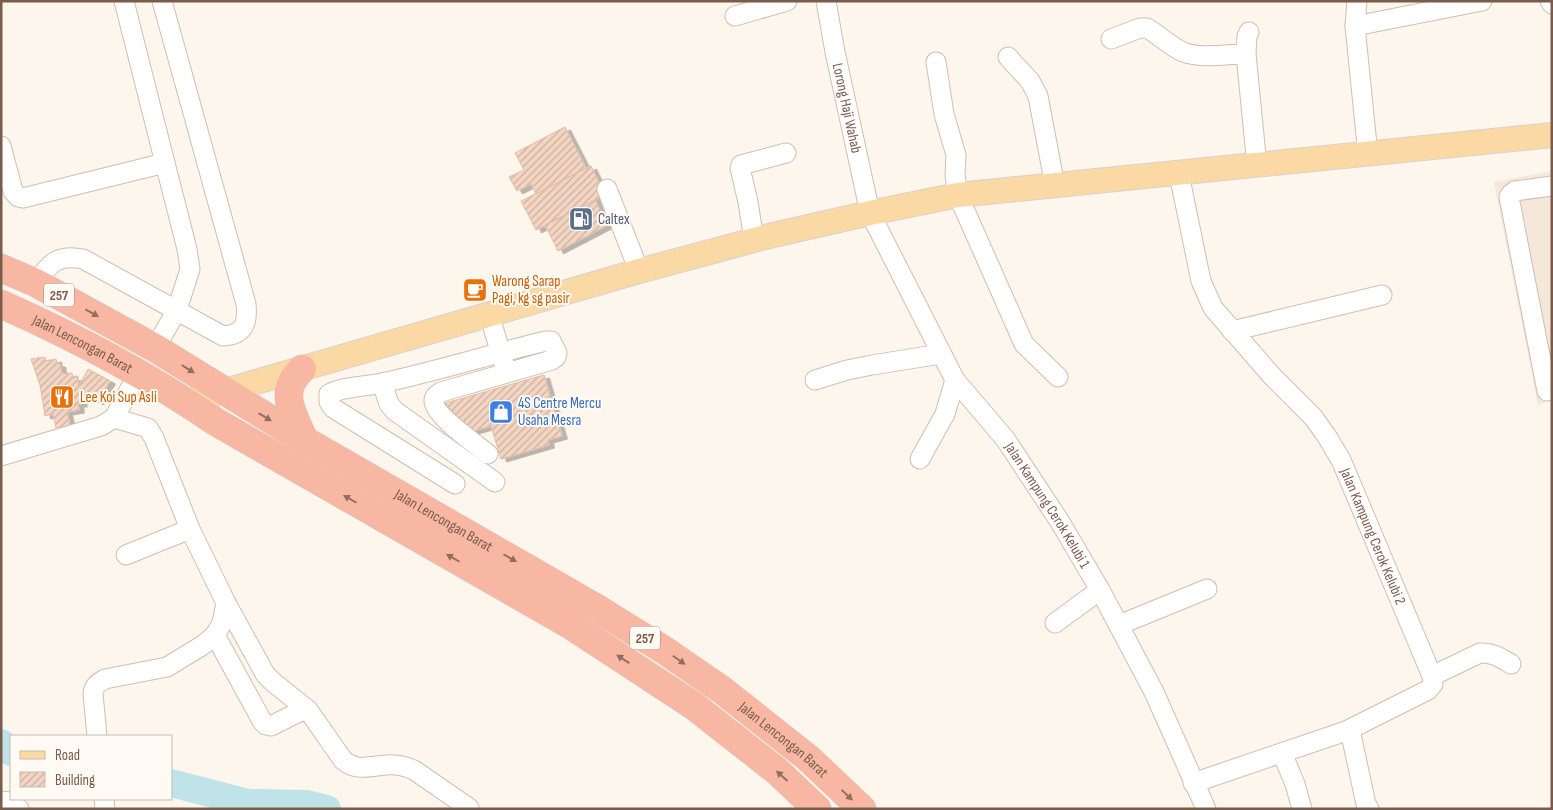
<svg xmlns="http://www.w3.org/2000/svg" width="1553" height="810" viewBox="0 0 1553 810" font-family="'Sofia Sans Condensed',sans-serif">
<defs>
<pattern id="building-hatch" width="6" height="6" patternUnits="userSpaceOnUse" patternTransform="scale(1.25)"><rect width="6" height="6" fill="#f3d5c3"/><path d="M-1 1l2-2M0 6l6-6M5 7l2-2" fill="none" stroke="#cab0a1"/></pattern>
<filter id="shadow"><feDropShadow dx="5.5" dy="3" stdDeviation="0" flood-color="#0004"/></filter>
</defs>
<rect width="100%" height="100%" fill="#fdf6ec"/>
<path fill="#f5e8da" d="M1552,171V398L1538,406L1494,182Z"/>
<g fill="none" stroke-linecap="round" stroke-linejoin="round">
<path stroke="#bfe3e8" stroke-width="28" d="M1,743L11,752
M171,783L248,803L307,804L327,809"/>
</g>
<path fill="url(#building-hatch)" stroke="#e6bba3" filter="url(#shadow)" d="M565,127L586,168L536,194L531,184L517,191L509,177L524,170L515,153Z
M591,166L605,195L536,230L521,201Z
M595,200L608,225L558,251L545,225Z
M45,357L46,361L56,359L57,364H60L62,374L72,373L73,378L77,377L79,386L88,369L110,381L98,402L80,392L82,404H78L79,410L67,412L70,426L56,428L53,414L45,416L40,385L31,359Z
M544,375L562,436L548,440L549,445L501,459L491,426L466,433L463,421L451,424L446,403Z"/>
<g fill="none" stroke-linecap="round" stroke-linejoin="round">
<defs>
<g id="minor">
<path id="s1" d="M826,1L835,52L870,213L955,380L1006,440L1060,522L1100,590L1154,692L1206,809"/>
<path d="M1357,1L1355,26L1368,155"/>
<path d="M1550,1L1552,4"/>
<path d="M735,16L787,1"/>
<path d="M1355,26L1482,1"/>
<path d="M1249,32L1247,36L1246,54L1257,166"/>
<path d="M1111,39L1140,28H1147C1159,35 1170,46 1183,52C1201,59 1227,54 1246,54"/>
<path d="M1008,57L1030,81L1038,96L1055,186"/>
<path d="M936,62L944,114L956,155L955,175L958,195L1024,344L1058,377"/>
<path d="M1,146L13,191L18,197L23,198L165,163L124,1"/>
<path id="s2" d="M1179,174L1201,281L1213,308L1272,376L1313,417L1326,435L1341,460L1432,676L1433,684L1428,690L1346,731L1193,783"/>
<path d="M607,189L639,271"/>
<path d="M754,240L748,202L740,168L741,165L786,153"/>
<path d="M36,283C50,262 59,254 83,259L223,336C244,335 248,323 246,304L162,1"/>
<path d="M489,314L504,364"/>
<path d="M1232,331L1382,295"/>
<path d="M155,348L177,310L190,269L187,249L165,163"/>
<path d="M815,380L847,370L872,365L941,354"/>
<path d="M382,383L389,404L395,411L495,482"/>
<path d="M1547,391L1509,197L1511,194L1515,191L1552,186"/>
<path d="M114,418L148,428L154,438L190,529L226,603L258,661L265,674L274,683L308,710"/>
<path d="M1,456L101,426L114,418L138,374"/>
<path d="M920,459L945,414L955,380"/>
<path d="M455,484L333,408L329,402V394C344,386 365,387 382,383C437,371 491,354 546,341H551L557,353L556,357L552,360L441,392C438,394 434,396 434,400C432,414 477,445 488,454"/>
<path d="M126,555L190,529"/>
<path d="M226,603L222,623L215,635L262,721L266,725L271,726L301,711L308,710L343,760C357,772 369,766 386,765C396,764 405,766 414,770L469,808"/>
<path d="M1055,623L1100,590"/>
<path d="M1119,625L1207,589"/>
<path d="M1432,676L1480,653C1492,652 1501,658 1511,664"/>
<path d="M1350,730L1366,804L1369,809"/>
<path d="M97,736L93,694C94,685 98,683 105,679L167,667L203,645L215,635"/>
<path d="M1282,753L1295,784L1302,809"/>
<path d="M104,799L105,809"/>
<path d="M1,801L10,802L19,809"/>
</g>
<path id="major" d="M187,402L639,271L769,236L870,213L958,195L1552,135"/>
<g id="highway">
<path id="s3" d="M1,268L36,283L155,348L304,440L598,609L664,650L722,690L808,758L862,809"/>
<path id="s4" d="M1,304C75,337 149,376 216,422L572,626L694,706L778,772L817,809"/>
<path d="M302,369C298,373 294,378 292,382C282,399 298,424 304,440"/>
</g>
</defs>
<use href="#minor" stroke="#d1beb0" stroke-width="21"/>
<use href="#major" stroke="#dad1cd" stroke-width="26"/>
<use href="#highway" stroke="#dad1cd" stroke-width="29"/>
<use href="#minor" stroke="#fff" stroke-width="19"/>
<use href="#major" stroke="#fbd9a5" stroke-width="24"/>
<use href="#highway" stroke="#f7b7a3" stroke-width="28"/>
</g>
<defs><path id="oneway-solid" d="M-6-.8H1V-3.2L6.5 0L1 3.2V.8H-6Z" transform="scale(1.25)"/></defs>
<g fill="#936e5e">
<use href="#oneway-solid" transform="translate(92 313) rotate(29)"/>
<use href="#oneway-solid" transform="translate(188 369) rotate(32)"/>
<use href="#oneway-solid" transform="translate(265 417) rotate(31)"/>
<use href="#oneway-solid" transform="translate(350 499) rotate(-150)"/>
<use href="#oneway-solid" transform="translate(453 558) rotate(-150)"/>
<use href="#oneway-solid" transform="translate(510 558) rotate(30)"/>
<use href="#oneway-solid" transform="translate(623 659) rotate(-147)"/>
<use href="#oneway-solid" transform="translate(679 660) rotate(35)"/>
<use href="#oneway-solid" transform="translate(782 776) rotate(-138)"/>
<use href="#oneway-solid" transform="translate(847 795) rotate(43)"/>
</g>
<defs>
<symbol id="fuel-square" viewBox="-11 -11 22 22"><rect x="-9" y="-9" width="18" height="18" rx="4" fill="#5c6f8a" stroke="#fffaf3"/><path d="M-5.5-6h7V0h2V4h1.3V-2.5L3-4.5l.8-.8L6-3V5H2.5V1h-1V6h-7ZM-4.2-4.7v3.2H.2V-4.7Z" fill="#fff"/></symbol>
<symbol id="cafe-square" viewBox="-11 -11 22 22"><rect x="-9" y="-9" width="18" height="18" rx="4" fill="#e8710a" stroke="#fffaf3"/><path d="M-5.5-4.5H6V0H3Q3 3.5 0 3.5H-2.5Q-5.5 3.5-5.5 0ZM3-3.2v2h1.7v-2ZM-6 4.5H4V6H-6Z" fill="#fff"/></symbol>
<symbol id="restaurant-square" viewBox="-11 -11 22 22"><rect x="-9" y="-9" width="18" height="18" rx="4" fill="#e8710a" stroke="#fffaf3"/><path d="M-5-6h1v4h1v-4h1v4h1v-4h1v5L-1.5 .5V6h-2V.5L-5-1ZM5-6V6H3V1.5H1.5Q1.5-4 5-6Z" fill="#fff"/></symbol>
<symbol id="shop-square" viewBox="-11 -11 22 22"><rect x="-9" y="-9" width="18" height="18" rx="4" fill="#3f7fe0" stroke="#fffaf3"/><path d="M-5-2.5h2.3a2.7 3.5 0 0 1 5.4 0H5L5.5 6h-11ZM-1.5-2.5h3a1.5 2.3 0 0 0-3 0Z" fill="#fff"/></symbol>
</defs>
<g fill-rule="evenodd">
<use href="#fuel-square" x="567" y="205" width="28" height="28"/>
<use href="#cafe-square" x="461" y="276" width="28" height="28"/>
<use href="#restaurant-square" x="48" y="383" width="28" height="28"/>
<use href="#shop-square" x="487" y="398" width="28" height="28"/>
</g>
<g text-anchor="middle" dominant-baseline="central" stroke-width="4" stroke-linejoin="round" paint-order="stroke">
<g fill="#fffaf3" stroke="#a28b7f" stroke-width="1">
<rect x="44" y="283.5" width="30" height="23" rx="4"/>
<rect x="630" y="626.5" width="30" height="23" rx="4"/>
</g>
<g font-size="14" font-weight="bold" fill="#7a5c4d">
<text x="59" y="295">257</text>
<text x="645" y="638">257</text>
</g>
<g font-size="15" fill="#7a5c4d" stroke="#fffaf3">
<text stroke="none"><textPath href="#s1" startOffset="109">Lorong Haji Wahab</textPath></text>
<text stroke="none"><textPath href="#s4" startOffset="91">Jalan Lencongan Barat</textPath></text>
<text stroke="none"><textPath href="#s1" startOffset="560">Jalan Kampung Cerok Kelubi 1</textPath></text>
<text stroke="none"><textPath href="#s3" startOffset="510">Jalan Lencongan Barat</textPath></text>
<text stroke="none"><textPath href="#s2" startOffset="421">Jalan Kampung Cerok Kelubi 2</textPath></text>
<text stroke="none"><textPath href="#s3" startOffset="915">Jalan Lencongan Barat</textPath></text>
</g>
<g font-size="15" fill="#4e5e75" stroke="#fffaf3" text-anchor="start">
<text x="598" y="219">Caltex</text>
</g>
<g font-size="15" fill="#c56008" stroke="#fffaf3" text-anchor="start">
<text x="492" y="281">Warong Sarap<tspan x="492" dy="17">Pagi, kg sg pasir</tspan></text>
<text x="80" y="397">Lee Koi Sup Asli</text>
</g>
<g font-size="15" fill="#366cbe" stroke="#fffaf3" text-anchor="start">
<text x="518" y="403">4S Centre Mercu<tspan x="518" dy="17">Usaha Mesra</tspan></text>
</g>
</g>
<rect width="1553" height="810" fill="none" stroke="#7a5c4d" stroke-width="5"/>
<rect x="10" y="735" width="162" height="65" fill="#fffaf3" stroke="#cabbb1"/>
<rect x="20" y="751" width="25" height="8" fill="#fbd9a5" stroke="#cabbb1"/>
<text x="55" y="760" font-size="15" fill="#7a5c4d">Road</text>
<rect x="20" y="772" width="25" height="15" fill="url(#building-hatch)" stroke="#cabbb1"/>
<text x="55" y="785" font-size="15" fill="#7a5c4d">Building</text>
</svg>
